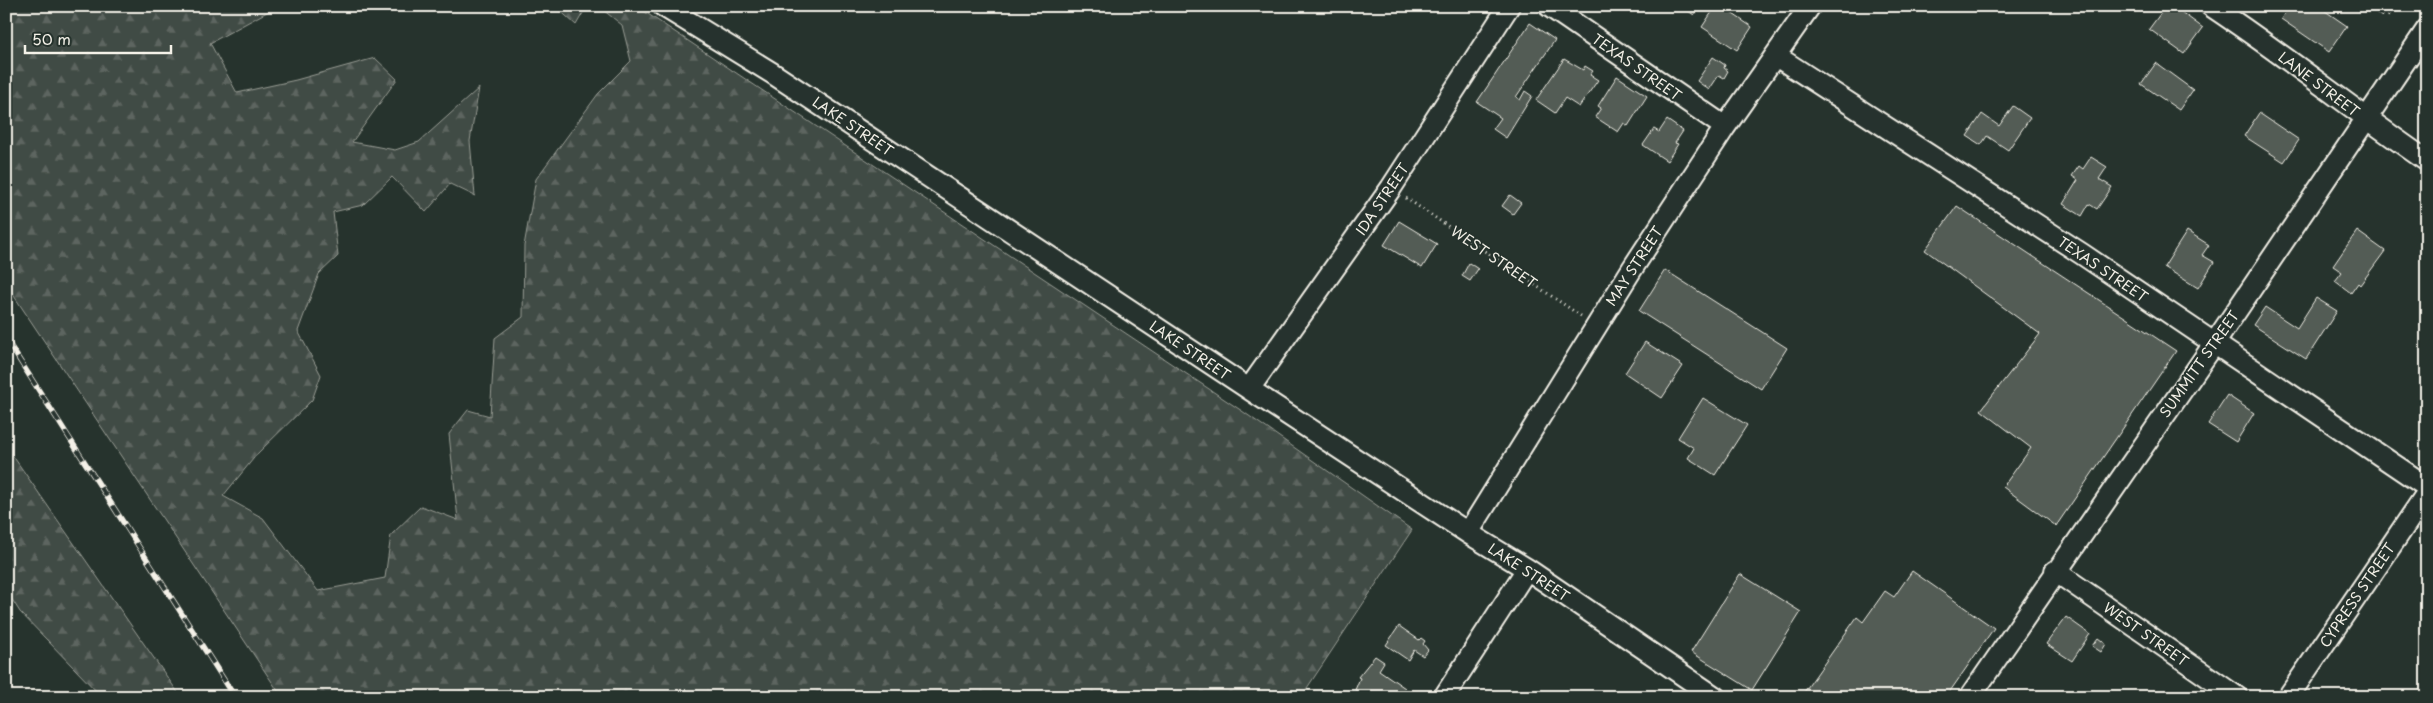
<svg xmlns="http://www.w3.org/2000/svg" width="2433" height="703" viewBox="0 0 2433 703" font-family="'Playpen Sans',sans-serif">
<defs>
<pattern id="forest-firs" width="22" height="20" patternUnits="userSpaceOnUse" patternTransform="scale(1.25)"><rect width="22" height="20" fill="#414b45"/><path d="M5 1l3.5 6h-7zM16 11l3.5 6h-7z" fill="#5d6560"/></pattern>
</defs>
<rect width="100%" height="100%" fill="#26332d"/>
<filter id="ink" filterUnits="userSpaceOnUse"><feTurbulence type="fractalNoise" baseFrequency=".02" numOctaves="2"/><feDisplacementMap in="SourceGraphic" scale="10" xChannelSelector="R" yChannelSelector="G"/><feConvolveMatrix kernelMatrix="1 2 1 2 8 2 1 2 1" color-interpolation-filters="sRGB"/></filter>
<g filter="url(#ink)">
<path fill="url(#forest-firs)" stroke="#9a9e96" d="M6,6H278L210,43L237,93L296,80L375,58L397,79L352,142L395,150L419,142L479,88L470,141L475,196L450,184L426,212L392,177L363,205L333,212L338,256L319,274L298,331L321,375L312,400L258,453L223,496L263,518L318,591L385,578L391,535L421,506L458,520L449,434L468,410L490,416L495,338L523,317L524,246L536,179L598,94L631,61L622,25L598,6H636L1242,411L1412,530L1301,697H282L6,284Z
M555,6H587L576,25Z
M6,446L181,697H102L20,612L6,590Z"/>
<path fill="#525c55" stroke="#f4f1e8" d="M1681,6H1700L1694,15Z
M1716,6H1721L1752,27L1737,50L1702,27Z
M2166,6H2173L2203,28L2184,54L2149,29Z
M2289,6H2318L2347,26L2329,52L2281,19Z
M2367,6H2395L2389,16L2385,13L2382,17Z
M1530,23L1555,40L1516,97L1520,100L1525,91L1532,96L1506,138L1493,129L1501,118L1477,102Z
M1713,57L1725,65L1724,68L1728,71L1724,78L1719,75L1709,90L1697,81Z
M1564,59L1583,70L1585,66L1593,71L1590,75L1598,80L1579,107L1565,98L1555,113L1536,100Z
M2156,63L2193,90L2179,110L2141,84Z
M1617,76L1647,96L1628,126L1624,123L1618,132L1595,117L1601,108L1598,106Z
M2013,106L2030,118L2008,150L1987,136L1981,145L1967,136L1982,114L1999,126Z
M2259,113L2299,140L2284,162L2244,136Z
M1667,120L1683,131L1675,143L1678,144L1667,161L1643,145L1654,129L1659,132Z
M2091,157L2107,167L2099,179L2112,187L2097,209L2089,204L2082,216L2063,204L2078,180L2072,176L2079,166L2083,169Z
M1510,195L1521,203L1513,214L1502,206Z
M1957,206L2176,351L2056,526L2003,487L2031,448L1981,410L2040,334L1925,250Z
M1399,221L1437,244L1422,268L1384,245Z
M2187,231L2209,245L2202,255L2214,262L2198,288L2164,267Z
M2357,231L2385,251L2360,285L2358,283L2351,293L2335,281L2342,272L2333,266Z
M1469,263L1478,269L1470,281L1462,276Z
M1665,270L1787,348L1761,389L1639,311Z
M2316,298L2337,311L2306,359L2253,325L2265,307L2297,328Z
M1645,342L1683,366L1662,398L1625,373Z
M2227,395L2254,413L2236,442L2208,424Z
M1703,398L1747,425L1715,475L1688,458L1694,448L1678,438Z
M1912,571L1994,628L1946,697L1802,695L1857,617L1863,622L1885,591L1894,597Z
M1740,574L1801,612L1752,690L1691,652Z
M2066,617L2090,634L2072,661L2046,644Z
M1399,626L1419,640L1421,638L1425,641L1423,644L1428,650L1423,656L1414,650L1408,660L1386,645Z
M2098,638L2106,644L2101,652L2092,646Z
M1375,656L1384,662L1379,670L1405,688L1399,697H1365L1355,690L1360,678L1358,677Z"/>
<g fill="none" stroke-linecap="round" stroke-linejoin="round">
<defs>
<path id="minor" d="M663,6L772,73L1249,389L1468,533L1527,569L1715,697
M1549,6L1725,127
M2211,6C2285,55 2354,111 2427,161
M1776,56L2082,254L2427,487
M1249,389L1391,188L1509,6
M1468,533L1632,269L1725,127L1810,6
M2055,571L2237,697
M1444,697L1527,569
M1970,697L2214,344L2427,29
M2288,697L2427,493"/>
</defs>
<use href="#minor" stroke="#f4f1e8" stroke-width="24"/>
<path stroke="#f4f1e8" stroke-width="3" stroke-dasharray="1 4" stroke-linecap="butt" d="M1406,198L1581,316"/>
<use href="#minor" stroke="#26332d" stroke-width="20"/>
<defs>
<path id="rail" d="M6,339L235,697"/>
</defs>
<use href="#rail" stroke="#f4f1e8" stroke-width="5.5"/>
<use href="#rail" stroke="#26332d" stroke-width="4" stroke-dasharray="11" stroke-linecap="butt"/>
</g>
</g>
<g text-anchor="middle" dominant-baseline="central" stroke-width="4" stroke-linejoin="round" paint-order="stroke">
<g font-size="14" fill="#f4f1e8" stroke="#26332d">
<text transform="translate(1637 67) rotate(35)">TEXAS STREET</text>
<text transform="translate(2319 84) rotate(37)">LANE STREET</text>
<text transform="translate(853 126) rotate(34)">LAKE STREET</text>
<text transform="translate(1382 199) rotate(-56)">IDA STREET</text>
<text transform="translate(1494 257) rotate(34)">WEST STREET</text>
<text transform="translate(1634 266) rotate(-57)">MAY STREET</text>
<text transform="translate(2103 269) rotate(34)">TEXAS STREET</text>
<text transform="translate(1190 350) rotate(34)">LAKE STREET</text>
<text transform="translate(2199 364) rotate(-55)">SUMMITT STREET</text>
<text transform="translate(1529 572) rotate(33)">LAKE STREET</text>
<text transform="translate(2357 595) rotate(-56)">CYPRESS STREET</text>
<text transform="translate(2146 634) rotate(35)">WEST STREET</text>
</g>
</g>
<rect width="2433" height="703" fill="none" stroke="#26332d" stroke-width="25"/>
<rect x="12" y="12" width="2408" height="678" fill="none" stroke="#f4f1e8" stroke-width="2" filter="url(#ink)"/>
<path d="M25 45v8h146v-8" fill="none" stroke="#f4f1e8" stroke-width="2.5"/>
<text x="32" y="45" font-size="15" fill="#f4f1e8" stroke="#26332d" stroke-width="4" paint-order="stroke">50 m</text>
</svg>
